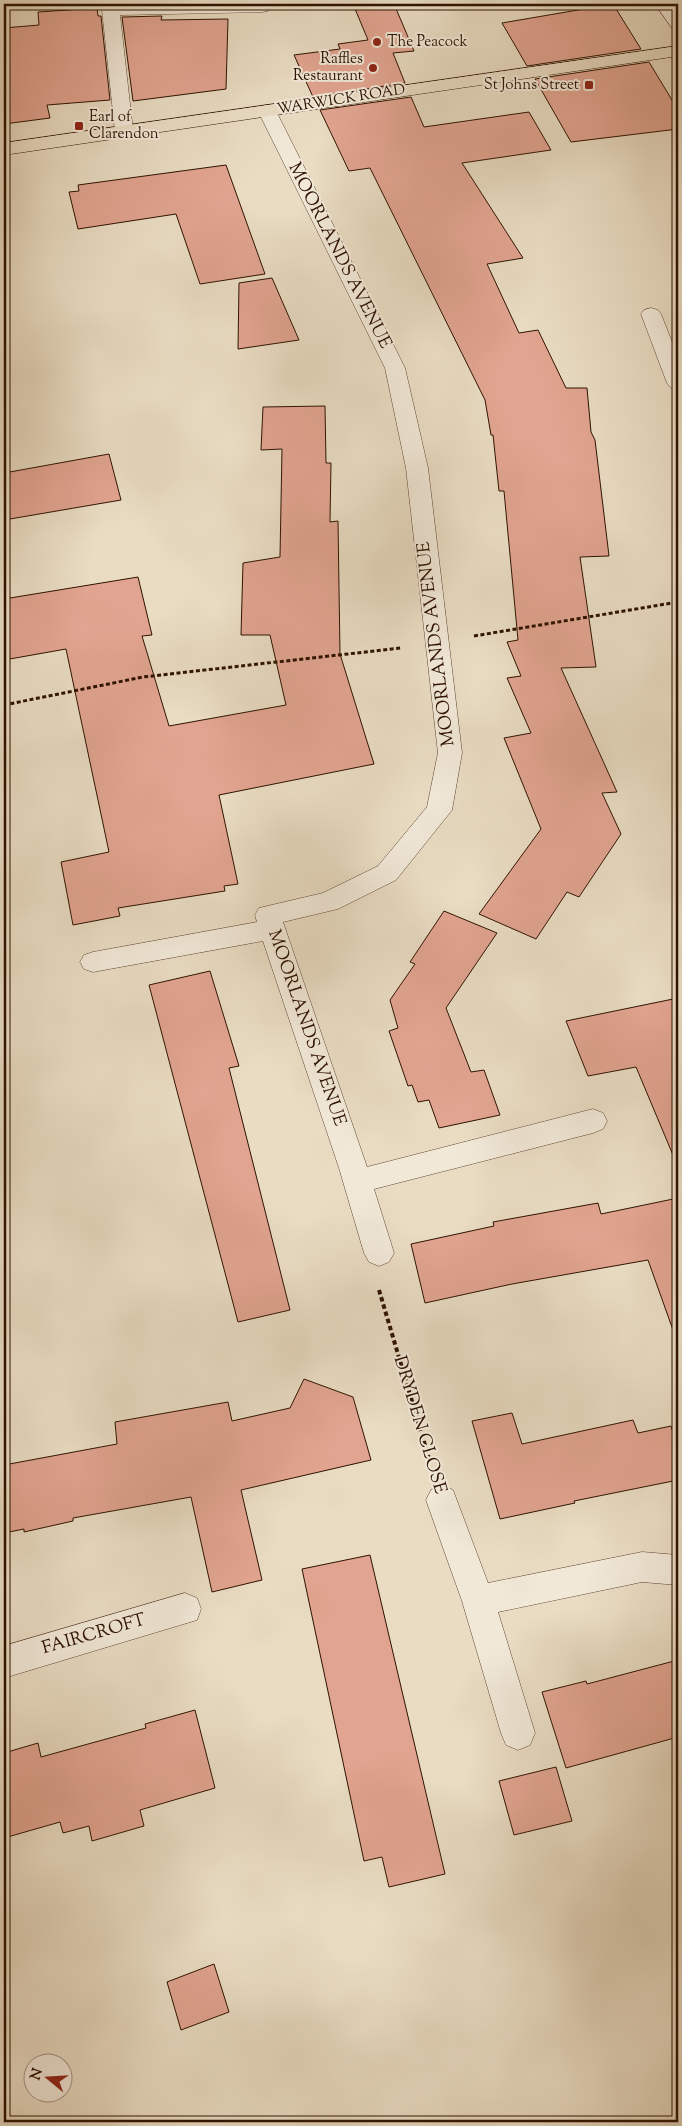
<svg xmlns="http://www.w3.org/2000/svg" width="682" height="2126" viewBox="0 0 682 2126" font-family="'Sorts Mill Goudy',serif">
<rect width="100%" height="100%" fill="#e9dcc3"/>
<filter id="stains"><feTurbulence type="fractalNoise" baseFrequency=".004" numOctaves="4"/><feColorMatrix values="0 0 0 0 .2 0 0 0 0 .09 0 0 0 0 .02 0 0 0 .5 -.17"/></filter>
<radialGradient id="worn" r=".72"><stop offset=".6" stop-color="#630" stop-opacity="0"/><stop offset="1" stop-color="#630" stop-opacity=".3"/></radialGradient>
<path fill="#e1a490" stroke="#2e1200" d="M353,4H394L414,51L393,53L405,83L313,97L294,55L340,49L338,44L368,40Z
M613,4L641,49L527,66L502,23Z
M97,8L98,16H101L110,100L47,105L50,118L4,124V28L39,25L38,12Z
M162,16L161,20L228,19L226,89L133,101L122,17Z
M649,62L678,110V129L571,142L535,79Z
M411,97L424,127L529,112L551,150L462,163L523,258L487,264L519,333L538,330L566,388H587L591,432L595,440L609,556L580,557L596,667L561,668L617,792L602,793L621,834L579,897L567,892L536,939L479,914L541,829L504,738L531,733L507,678L521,676L507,642L518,640L504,491H499L493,435H491L485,400L370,168L349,171L320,110Z
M226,165L265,274L200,284L176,214L78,229L69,192L79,191L78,185Z
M272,278L299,340L238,349L239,283Z
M325,406L326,463H331L330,522L338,521L340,654L374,764L219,795L238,884L224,886L225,891L118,908L120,916L73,925L61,862L109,852L66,649L4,660V599L138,577L152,635L142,636L169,726L286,705L270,635H241L243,563L280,557L282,449L261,450L263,407Z
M109,454L121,500L4,520V473Z
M444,911L497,933L446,1008L471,1072L484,1070L500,1115L439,1128L429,1100L418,1102L412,1085L408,1086L389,1031L398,1028L390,1000L415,964L410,962Z
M210,971L239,1066L229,1068L290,1310L238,1322L149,985Z
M678,998V1167L636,1067L588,1076L566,1021Z
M678,1198V1329L673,1330L648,1260L512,1284L425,1303L411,1244L494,1226L493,1222L598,1203L601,1214Z
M304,1379L353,1397L371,1460L241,1490L262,1580L212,1592L191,1497L73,1518V1521L24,1532V1529L4,1533V1465L117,1444L115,1422L228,1402L232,1421L290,1408Z
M512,1413L522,1444L633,1420L638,1433L671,1426L678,1447V1480L574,1501L575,1503L500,1519L472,1421Z
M370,1555L445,1874L389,1887L382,1857L364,1861L302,1569Z
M678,1660V1737L566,1768L542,1692L586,1681L587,1684Z
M195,1710L215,1788L140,1810L144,1826L92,1841L89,1826L63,1833L60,1822L4,1838V1753L38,1743L41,1757L146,1728L145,1724Z
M556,1767L572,1821L514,1835L499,1781Z
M214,1964L229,2012L181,2030L167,1982Z"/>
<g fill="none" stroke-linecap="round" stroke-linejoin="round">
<defs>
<path id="minor" d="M161,4H268L271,7L268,11L262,12L120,15L133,131L131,135H117L115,131L102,10L105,6L111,5Z
M655,4H673L678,12V29L672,28Z
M267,105L274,107L276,111L405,368L428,468L462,753L452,810L396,880L338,909L283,922L367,1167L593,1109L603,1113L607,1121L603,1129L593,1133L374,1189L394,1253L389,1262L379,1266L369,1262L364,1253L339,1168L263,941L93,972L84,969L80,962L84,955L93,952L257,922L255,915L259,908L323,893L378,866L427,807L438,753L406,468L385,368L258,111L260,107Z
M651,308L658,310L661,314L678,357V389L671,388L667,383L641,314L644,310Z
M442,1485L453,1490L488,1583L642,1552L678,1555V1585L642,1582L498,1612L535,1733L530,1745L518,1750L506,1745L501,1733L462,1601L426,1500L431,1490Z
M185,1593L197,1598L201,1609L197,1620L4,1678V1646Z"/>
<path id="major" d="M678,46V56L4,155V143Z"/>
</defs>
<use href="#minor" stroke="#5d4431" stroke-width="1"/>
<use href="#major" stroke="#2e1200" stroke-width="1"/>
<path stroke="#2e1200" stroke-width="3" stroke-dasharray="4 2.5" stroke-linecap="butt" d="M474,636L678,602
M4,705L143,677L401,648"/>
<path stroke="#2e1200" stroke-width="4" stroke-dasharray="4.5 3" stroke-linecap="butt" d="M379,1290L430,1462"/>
<use href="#minor" fill="#f1e8d8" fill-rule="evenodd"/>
<use href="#major" fill="#e9dcc3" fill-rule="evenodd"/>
</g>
<g fill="#8f2418" stroke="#f1e8d8" stroke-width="2">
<circle cx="377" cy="42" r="5"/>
<circle cx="373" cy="68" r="5"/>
<rect x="584" y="80" width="10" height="10" rx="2.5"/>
<rect x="74" y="121" width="10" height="10" rx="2.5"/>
</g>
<g text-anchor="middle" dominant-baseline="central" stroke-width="4" stroke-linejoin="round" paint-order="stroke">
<g font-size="15" fill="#2e1200" stroke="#f1e8d8" text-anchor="start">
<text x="387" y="42">The Peacock</text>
<text x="363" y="59" text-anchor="end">Raffles<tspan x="363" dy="17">Restaurant</tspan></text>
<text x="579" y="85" text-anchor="end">St Johns Street</text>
<text x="89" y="117">Earl of<tspan x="89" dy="17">Clarendon</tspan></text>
</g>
<g font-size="15" fill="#2e1200" stroke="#f1e8d8">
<text transform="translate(341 100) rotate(-9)">WARWICK ROAD</text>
</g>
<g font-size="18" fill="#2e1200" stroke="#f1e8d8">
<text transform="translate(339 256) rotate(63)">MOORLANDS AVENUE</text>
<text transform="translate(437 644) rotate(-97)">MOORLANDS AVENUE</text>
<text transform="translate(306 1028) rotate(71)">MOORLANDS AVENUE</text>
<text transform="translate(419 1425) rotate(73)">DRYDEN CLOSE</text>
<text transform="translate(94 1635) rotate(-16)">FAIRCROFT</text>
</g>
</g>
<rect width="682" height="2126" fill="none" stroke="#e9dcc3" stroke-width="20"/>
<rect x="5" y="5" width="672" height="2116" fill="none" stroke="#2e1200" stroke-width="2.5"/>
<rect x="10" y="10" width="662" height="2106" fill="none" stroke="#2e1200"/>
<g transform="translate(48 2078) rotate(288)"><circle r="24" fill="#f1e8d8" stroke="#a39282"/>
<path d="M0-4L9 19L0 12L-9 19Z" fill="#8f2418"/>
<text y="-8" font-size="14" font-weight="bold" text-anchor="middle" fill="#2e1200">N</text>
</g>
<rect width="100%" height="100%" filter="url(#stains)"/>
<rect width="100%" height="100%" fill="url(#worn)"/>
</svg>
